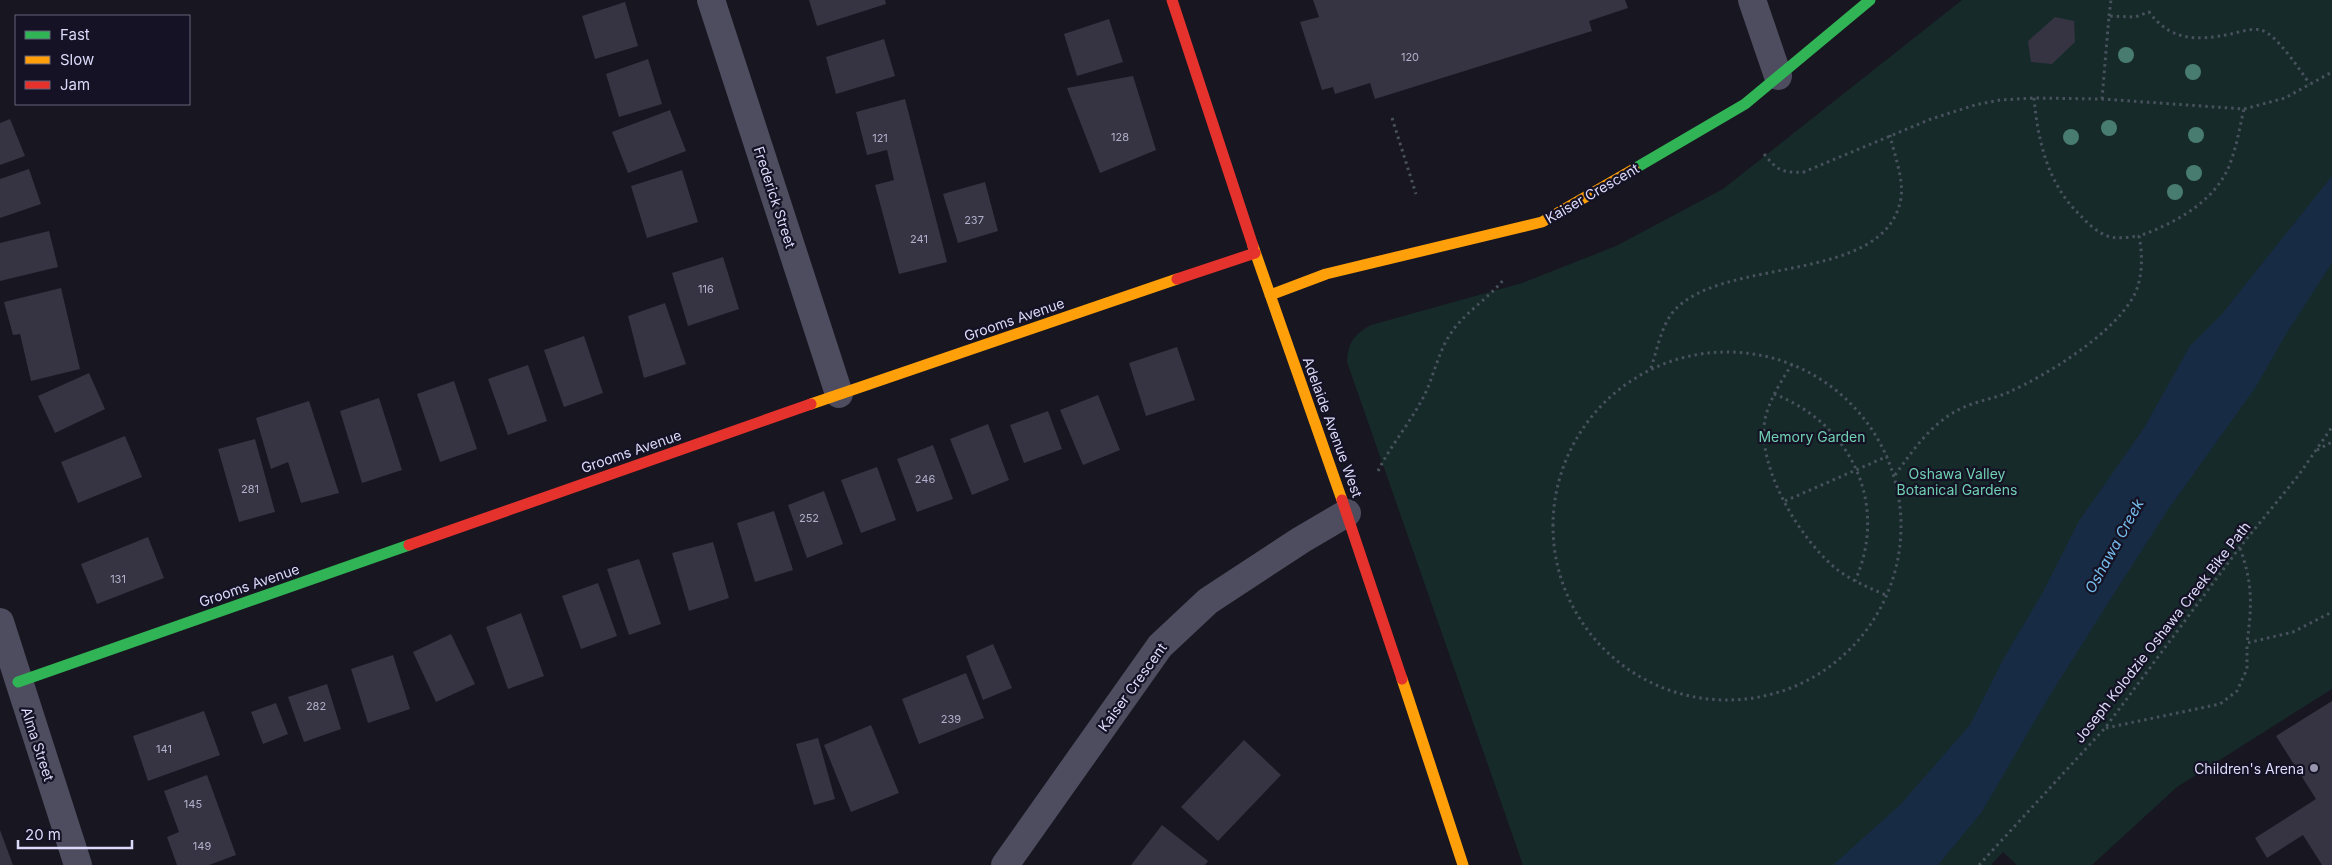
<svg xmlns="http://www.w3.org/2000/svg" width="2332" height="865" viewBox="0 0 2332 865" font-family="Inter,sans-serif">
<rect width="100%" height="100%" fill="#181620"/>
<path fill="#162a2a" d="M1962,0H2332V689L2177,787L2092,865H2017L2003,852L1991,865H1523L1347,362C1348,343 1354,334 1371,325L1522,283L1616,246L1723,189Z"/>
<path fill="#172c44" d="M2332,176V263L2286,334L2255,388L2167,511L2122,581L2050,695L1981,813L1938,865H1833L1900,805L1970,725L2004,658L2043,592L2079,521L2144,428L2190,346L2222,314Z"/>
<path fill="#363442" d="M809,0H885L886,4L817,26Z
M1313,0H1625L1628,8L1589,21L1592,31L1375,99L1370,83L1335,94L1333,87L1322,90L1300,22L1319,17Z
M625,2L638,46L595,59L582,16Z
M2055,17L2074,21L2075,42L2052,64L2031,62L2028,41Z
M1109,19L1123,62L1077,76L1064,34Z
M884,39L895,76L836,94L826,57Z
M648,59L662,104L619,117L606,74Z
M1133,76L1156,150L1100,173L1067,88Z
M905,99L947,262L899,274L875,185L894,180L887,150L867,155L856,112Z
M670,110L686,151L628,173L612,132Z
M10,119L25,156L0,165V123Z
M29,169L41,204L0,218V179Z
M682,170L698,222L647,238L631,186Z
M985,182L998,231L958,243L943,194Z
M49,231L58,267L0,281V243Z
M723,257L739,309L688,326L672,273Z
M61,288L80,369L31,381L20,334L13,335L4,302Z
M665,303L686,364L644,378L628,316Z
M584,336L603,393L564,407L544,350Z
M1177,347L1195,400L1146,416L1129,363Z
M528,365L547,421L508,435L488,379Z
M89,373L105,409L55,433L38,396Z
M454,381L477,449L440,462L417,394Z
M1098,395L1120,450L1083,465L1060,410Z
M379,398L402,470L362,483L340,411Z
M309,401L339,493L301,503L288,462L271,469L256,418Z
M1048,411L1062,449L1024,463L1010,425Z
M988,424L1009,480L972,495L950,439Z
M125,436L142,477L78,503L61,462Z
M255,439L275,512L239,522L218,449Z
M933,445L953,499L917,512L897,459Z
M877,467L896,520L861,533L841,480Z
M824,491L843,544L807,558L788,505Z
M774,511L793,570L755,582L737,523Z
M148,537L164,578L97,604L81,564Z
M713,542L729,598L689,611L672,553Z
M639,559L661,624L629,635L607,569Z
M598,583L617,636L581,649L562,596Z
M521,613L544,676L508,689L486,627Z
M451,634L475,684L436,702L413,652Z
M993,644L1012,688L983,700L966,656Z
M393,655L410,709L368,723L351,669Z
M966,673L984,718L919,744L902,699Z
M327,684L341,729L304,742L288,697Z
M2332,701V865H2322L2303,835L2267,858L2255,838L2316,799L2276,736Z
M276,703L288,734L263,744L251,712Z
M204,711L220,755L148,781L133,736Z
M871,725L899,793L851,812L824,745Z
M818,738L835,799L814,805L796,744Z
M1244,740L1281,775L1218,841L1181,807Z
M207,775L236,855L209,865H177L167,837L179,832L164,791Z
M1162,825L1208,861L1205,865H1131Z
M0,830L13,865H0Z"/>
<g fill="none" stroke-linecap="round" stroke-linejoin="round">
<path stroke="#47525c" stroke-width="3" stroke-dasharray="2.5 4" stroke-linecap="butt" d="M2109,16L2111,0
M2034,98C2038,142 2048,185 2081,216C2087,223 2096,231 2105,235C2115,240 2128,237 2139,236
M2102,99L2109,16L2135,17L2149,12C2171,41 2196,41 2231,34C2239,32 2252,28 2261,30C2277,34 2300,71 2310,84
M1392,118L1416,194
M1764,154C1778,171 1782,173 1804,172L1931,119L1975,105L2000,100L2034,98L2102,99L2244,109L2285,98L2332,72
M1553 526a174 174 0 1 1 348 0a174 174 0 1 1-348 0Z
M1792,364C1782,380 1771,397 1766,415C1753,463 1801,542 1839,571C1853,581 1869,588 1886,595
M1651,368C1657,350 1661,327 1673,312C1721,255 1886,286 1901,198C1904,179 1894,154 1890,135
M1774,394C1852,424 1889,505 1855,581
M2317,450L2332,442
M1378,471C1391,445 1410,423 1424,396C1434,376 1438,352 1451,333C1465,312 1488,299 1504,279
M1895,475C1914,449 1932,422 1962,408C1976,401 1994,399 2009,392C2047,375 2110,336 2132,299C2143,281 2143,256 2139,236C2176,223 2218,200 2231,161C2237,144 2240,126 2244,109
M1785,501L1888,456
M2240,548C2253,585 2252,605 2247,643L2293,632L2332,612
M2106,728L2220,704L2237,691L2247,669V643
M1979,865L2105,728L2240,547L2298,476L2332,427"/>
<path stroke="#4e4d5f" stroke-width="28" d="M711,0L839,394
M1752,0L1778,76
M0,622L78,865
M1005,865L1160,646L1208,601L1301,540L1347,513"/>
<path stroke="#30b455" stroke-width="11" d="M1634,169L1745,104L1870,0
M18,682L409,545"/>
<path stroke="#ff9f0a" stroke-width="11" d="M1253,246L1342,500
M1270,295L1326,274L1542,222L1634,169
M811,404L1177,279
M1402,679L1463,865"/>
<path stroke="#e5322d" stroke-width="11" d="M1172,0L1253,246
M1177,279L1255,253
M1342,500L1402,679
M409,545L811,404"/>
</g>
<g fill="#487c70">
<circle cx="2126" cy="55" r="8"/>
<circle cx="2193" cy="72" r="8"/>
<circle cx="2109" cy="128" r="8"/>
<circle cx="2196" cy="135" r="8"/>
<circle cx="2071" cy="137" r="8"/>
<circle cx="2194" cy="173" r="8"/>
<circle cx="2175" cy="192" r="8"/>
</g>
<circle fill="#9795ae" stroke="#141224" stroke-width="2" cx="2314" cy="768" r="5"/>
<g text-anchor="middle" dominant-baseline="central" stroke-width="4.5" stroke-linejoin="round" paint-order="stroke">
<g font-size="11" fill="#b2b0cc">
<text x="1410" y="57">120</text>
<text x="1120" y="137">128</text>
<text x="880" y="138">121</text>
<text x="974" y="220">237</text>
<text x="919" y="239">241</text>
<text x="706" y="289">116</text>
<text x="925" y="479">246</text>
<text x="250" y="489">281</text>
<text x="809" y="518">252</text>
<text x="118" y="579">131</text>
<text x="316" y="706">282</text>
<text x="951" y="719">239</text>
<text x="164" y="749">141</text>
<text x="193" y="804">145</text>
<text x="202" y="846">149</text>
</g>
<g font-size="14" fill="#dcdafa" stroke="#141224">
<text transform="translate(1592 193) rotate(-30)">Kaiser Crescent</text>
<text transform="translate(775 197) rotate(72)">Frederick Street</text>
<text transform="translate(1014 319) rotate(-19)">Grooms Avenue</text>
<text transform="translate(1333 427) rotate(70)">Adelaide Avenue West</text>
<text transform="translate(631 451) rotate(-19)">Grooms Avenue</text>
<text transform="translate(249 585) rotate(-19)">Grooms Avenue</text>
<text transform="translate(2162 632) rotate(-52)">Joseph Kolodzie Oshawa Creek Bike Path</text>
<text transform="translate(1132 687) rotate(-54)">Kaiser Crescent</text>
<text transform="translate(38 744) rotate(72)">Alma Street</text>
</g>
<g font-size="14" fill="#70d0b2" stroke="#141224">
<text x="1812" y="436">Memory Garden</text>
<text x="1957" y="473">Oshawa Valley<tspan x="1957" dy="16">Botanical Gardens</tspan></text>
</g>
<g font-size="14" fill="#dcdafa" stroke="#141224" text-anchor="end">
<text x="2304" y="768">Children's Arena</text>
</g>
<g font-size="15" font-style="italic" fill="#76bdec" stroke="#141224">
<text transform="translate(2114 546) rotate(-61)">Oshawa Creek</text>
</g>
</g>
<rect x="15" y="15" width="175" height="90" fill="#141224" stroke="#64627a"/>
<rect x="25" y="31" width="25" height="8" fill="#30b455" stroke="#64627a"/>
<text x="60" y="40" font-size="15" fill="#dcdafa">Fast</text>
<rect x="25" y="56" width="25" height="8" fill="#ff9f0a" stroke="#64627a"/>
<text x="60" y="65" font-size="15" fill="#dcdafa">Slow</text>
<rect x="25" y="81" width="25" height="8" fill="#e5322d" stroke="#64627a"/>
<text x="60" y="90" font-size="15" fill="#dcdafa">Jam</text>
<path d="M18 840v8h114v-8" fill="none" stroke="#dcdafa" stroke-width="2.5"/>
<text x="25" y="840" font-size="15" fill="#dcdafa" stroke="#141224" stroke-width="4" paint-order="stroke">20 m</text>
</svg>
